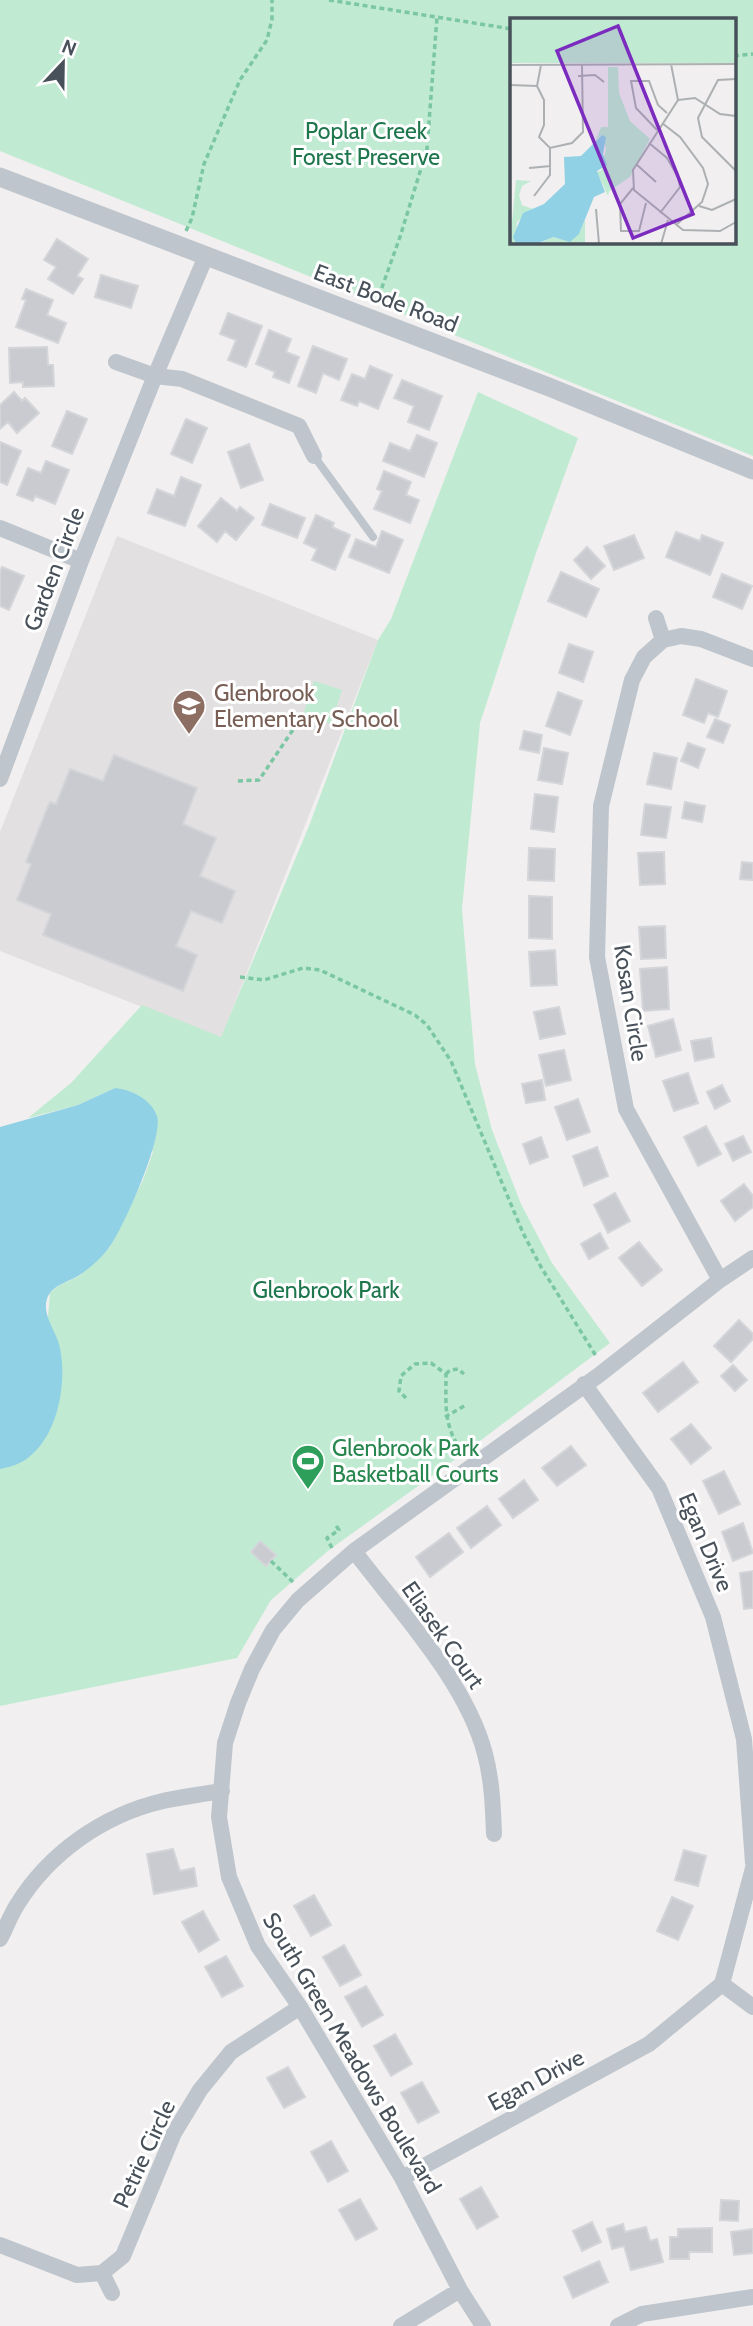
<svg xmlns="http://www.w3.org/2000/svg" width="753" height="2326" viewBox="0 0 753 2326" font-family="Cabin,sans-serif">
<rect width="100%" height="100%" fill="#f1efef"/>
<path fill="#e2e0e0" d="M117,536L378,640L221,1038L0,951V832Z"/>
<path fill="#c0ebd2" fill-rule="evenodd" d="M0,0H753V456L0,151ZM512,19H734V242H512Z
M478,392L578,438L536,553L480,723L462,909L475,1064L492,1130L521,1204L552,1263L610,1343L464,1453L329,1550L271,1600L237,1658L0,1706V1469L48,1316L50,1293L58,1286L79,1276L109,1248L143,1180L153,1152L115,1088L78,1105L28,1118L71,1083L142,1005L221,1037L309,826L378,640L391,619Z
M314,681L342,690L331,724L303,715Z"/>
<path fill="#91d1e5" d="M115,1088C132,1090 151,1099 157,1116C164,1137 122,1232 108,1249C101,1258 90,1268 81,1274C70,1282 52,1284 47,1299C42,1314 55,1330 59,1344C68,1379 59,1434 29,1457C21,1464 10,1467 0,1469V1127L78,1105Z"/>
<path fill="#c9cbd1" stroke="#d3d5d9" stroke-width="2" d="M57,239L88,259L77,276L83,279L73,294L48,279L56,267L44,260Z
M101,275L138,286L131,308L95,297Z
M26,289L53,300L47,315L66,323L58,343L16,327L26,300L22,299Z
M228,313L262,326L246,367L228,360L236,340L220,334Z
M269,330L291,339L286,352L299,357L289,383L273,377L275,372L256,364Z
M313,346L347,359L339,380L323,373L316,393L298,386Z
M47,347L48,365H53L54,386L23,387V382L10,383L9,348Z
M370,366L392,375L378,409L359,401L357,406L341,400L352,374L365,379Z
M402,380L442,396L429,430L408,422L414,406L394,398Z
M14,392L22,401L25,398L39,413L17,433L8,422L0,429V405Z
M67,411L87,419L72,454L52,446Z
M186,419L207,428L192,463L171,454Z
M417,435L437,443L424,477L383,461L390,443L410,451Z
M0,442L21,451L7,485L0,482Z
M249,444L263,480L241,488L228,452Z
M46,461L69,470L55,504L35,496L33,501L17,495L28,468L41,473Z
M384,471L411,482L406,495L419,500L410,523L374,509L382,491L377,489Z
M181,477L201,485L185,526L148,513L157,489L174,496Z
M221,498L237,511L240,507L254,518L236,540L225,531L217,542L198,526Z
M270,504L305,518L297,538L262,525Z
M316,515L334,523L332,527L350,535L335,570L312,560L317,549L304,543Z
M382,531L403,540L389,573L349,557L356,539L376,547Z
M676,532L700,541L702,535L723,543L710,575L666,557Z
M634,535L644,558L614,570L604,546Z
M587,547L605,566L591,579L574,560Z
M2,567L24,576L9,610L0,606V572Z
M561,572L599,589L586,617L548,601Z
M722,574L752,586L742,609L713,597Z
M569,644L593,652L583,682L559,673Z
M696,679L727,691L718,717L708,713L704,723L683,715Z
M558,692L582,701L570,735L546,726Z
M715,719L730,725L723,743L707,737Z
M524,731L542,735L539,753L520,749Z
M688,743L705,749L698,768L681,761Z
M544,748L568,753L562,784L538,780Z
M654,753L677,758L671,789L647,784Z
M114,755L197,788L183,824L216,838L200,876L235,891L222,923L191,911L176,946L197,955L183,991L43,935L51,914L17,900L31,864L26,862L46,811L50,802L56,804L70,769L103,781Z
M535,794L558,797L554,832L531,829Z
M685,802L705,806L702,822L682,818Z
M645,804L671,807L666,838L641,835Z
M529,848L555,849L554,881L528,880Z
M664,852L665,884L640,885L638,853Z
M742,862L753,863V880L740,879Z
M529,896L552,897V939L529,938Z
M665,926L666,958L641,959L639,927Z
M555,950L557,985L531,986L529,952Z
M667,967L669,1009L643,1011L640,969Z
M559,1007L565,1034L540,1039L534,1012Z
M673,1019L681,1050L656,1057L648,1026Z
M711,1038L714,1057L695,1061L691,1041Z
M564,1050L571,1080L546,1086L539,1055Z
M688,1073L698,1103L674,1111L663,1081Z
M542,1080L545,1100L526,1103L522,1084Z
M722,1085L730,1101L715,1109L707,1092Z
M578,1099L590,1132L567,1140L555,1107Z
M706,1126L721,1154L698,1166L684,1137Z
M743,1136L751,1152L733,1161L725,1144Z
M541,1137L548,1157L530,1164L523,1144Z
M597,1147L608,1176L584,1186L573,1156Z
M744,1184L753,1196V1207L735,1221L721,1201Z
M615,1193L630,1221L608,1233L594,1205Z
M600,1233L608,1248L589,1259L581,1244Z
M639,1242L662,1270L642,1286L619,1258Z
M739,1320L753,1334V1339L731,1362L714,1346Z
M683,1362L698,1382L658,1412L643,1393Z
M733,1365L747,1380L735,1391L721,1376Z
M691,1424L711,1448L691,1464L671,1439Z
M571,1446L586,1465L557,1486L542,1468Z
M724,1471L740,1504L719,1514L703,1481Z
M524,1480L538,1500L513,1518L499,1499Z
M487,1506L501,1525L471,1548L457,1528Z
M743,1523L753,1553L733,1561L722,1532Z
M449,1533L463,1552L430,1577L416,1557Z
M260,1541L276,1555L266,1566L251,1552Z
M753,1571V1608L744,1609L740,1573Z
M173,1849L180,1871L194,1868L197,1886L154,1894L147,1854Z
M684,1850L706,1856L698,1886L675,1880Z
M314,1895L331,1925L311,1936L294,1906Z
M672,1897L693,1906L678,1940L657,1931Z
M203,1911L219,1940L199,1952L182,1922Z
M344,1945L361,1975L340,1986L323,1957Z
M226,1956L243,1986L222,1997L205,1967Z
M366,1986L383,2015L362,2027L345,1997Z
M395,2034L412,2064L391,2076L374,2046Z
M288,2067L305,2097L284,2108L267,2078Z
M422,2082L439,2112L418,2123L401,2093Z
M331,2141L348,2171L328,2182L311,2152Z
M481,2187L498,2217L477,2229L460,2199Z
M360,2199L377,2229L356,2240L339,2210Z
M721,2200L739,2201L738,2221L720,2220Z
M592,2222L601,2242L582,2251L573,2231Z
M623,2224L625,2232L646,2227L650,2241L657,2239L663,2262L631,2270L624,2246L612,2249L607,2229Z
M712,2228V2252H689V2259H670V2237H678V2229Z
M753,2229V2253L734,2255L731,2232Z
M599,2261L608,2282L573,2298L564,2277Z"/>
<g fill="none" stroke-linecap="round" stroke-linejoin="round">
<path stroke="#7bc6a3" stroke-width="3.5" stroke-dasharray="5 3.5" stroke-linecap="butt" d="M329,0L512,29
M734,56L753,54
M186,231L192,218L204,164L240,80L267,40L272,19V0
M376,304L400,237L427,149L437,17
M238,781L259,780L303,715
M240,977L264,980L303,968L320,970L415,1015L427,1025L451,1061L523,1233L541,1267L596,1356
M446,1374L450,1370L458,1369L464,1374
M406,1398L399,1391L401,1376L415,1364L431,1363L446,1374C446,1407 443,1427 464,1454
M445,1417L466,1405
M332,1548L327,1538L339,1530L335,1524
M271,1561L294,1583"/>
<path stroke="#bec5cc" stroke-width="8" d="M314,456L373,537"/>
<path stroke="#bec5cc" stroke-width="16" d="M116,362L155,376L182,379L299,426L314,456
M0,528L81,561
M656,618L663,640
M0,779L81,561L155,376L206,256
M720,1280L626,1109L597,957L601,806L632,680L644,657L663,640L681,636L701,639L753,659
M584,1384L659,1488L713,1617L744,1739L753,1863
M354,1551C399,1610 467,1683 485,1754C492,1780 493,1807 494,1834
M0,1939C6,1928 10,1916 17,1905C49,1853 103,1815 163,1801C182,1797 202,1794 222,1791
M722,1984L753,2007
M402,2178L649,2044L722,1984L753,1868
M0,2245L77,2275L102,2273L123,2256L174,2133L200,2090L231,2052L300,2007
M102,2273L112,2293
M401,2326L460,2290
M483,2326L460,2290L402,2178L300,2007L258,1946L229,1877L219,1817L225,1743L238,1703L252,1669L273,1630L298,1600L354,1551L599,1375L720,1280L753,1258
M618,2326L642,2314L753,2297"/>
<path stroke="#bec5cc" stroke-width="19" d="M0,177L549,387L753,470"/>
</g>
<defs>
<symbol id="school-pin" viewBox="-11 -11 22 30"><path d="M0 17L-7.5 6A9.5 9.5 0 1 1 7.5 6Z" fill="#8d6e63" stroke="#fff"/><path d="M0-5L7-2L0 1L-7-2ZM-4 1L0 2.5L4 1V4Q0 6-4 4Z" fill="#fff"/></symbol>
<symbol id="stadium-pin" viewBox="-11 -11 22 30"><path d="M0 17L-7.5 6A9.5 9.5 0 1 1 7.5 6Z" fill="#2e9e5b" stroke="#fff"/><path d="M0-5a6.5 5 0 1 0 0 10a6.5 5 0 1 0 0-10ZM-3.5-1.8h7v3.6h-7Z" fill="#fff"/></symbol>
</defs>
<g fill-rule="evenodd">
<use href="#school-pin" x="170" y="687" width="38" height="52"/>
<use href="#stadium-pin" x="289" y="1442" width="38" height="52"/>
</g>
<g text-anchor="middle" dominant-baseline="central" stroke-width="6" stroke-linejoin="round" paint-order="stroke">
<g font-size="23" fill="#1e764c" stroke="#fff">
<text x="366" y="131">Poplar Creek<tspan x="366" dy="26">Forest Preserve</tspan></text>
<text x="326" y="1290">Glenbrook Park</text>
</g>
<g font-size="23" fill="#48515a" stroke="#fff">
<text transform="translate(386 298) rotate(21)">East Bode Road</text>
<text transform="translate(54 569) rotate(-69)">Garden Circle</text>
<text transform="translate(631 1003) rotate(81)">Kosan Circle</text>
<text transform="translate(706 1542) rotate(67)">Egan Drive</text>
<text transform="translate(443 1635) rotate(55)">Eliasek Court</text>
<text transform="translate(352 2053) rotate(59)">South Green Meadows Boulevard</text>
<text transform="translate(536 2080) rotate(-28)">Egan Drive</text>
<text transform="translate(144 2154) rotate(-65)">Petrie Circle</text>
</g>
<g font-size="23" fill="#785e54" stroke="#fff" text-anchor="start">
<text x="214" y="693">Glenbrook<tspan x="214" dy="26">Elementary School</tspan></text>
</g>
<g font-size="23" fill="#27864d" stroke="#fff" text-anchor="start">
<text x="332" y="1448">Glenbrook Park<tspan x="332" dy="26">Basketball Courts</tspan></text>
</g>
</g>
<g transform="translate(510 18)">
<rect width="226" height="226" fill="#f1efef"/>
<path d="M0,0H226V45H0ZM98,49H108L109,75L120,103L140,121L120,159L99,173L98,178L87,154L92,152L96,130L92,117L86,122L91,109H98ZM6,162L21,163L12,168L9,177L12,187L23,191L7,204L6,225H0ZM75,201V225L29,226L42,219L58,223L70,214Z" fill="#c0ebd2"/>
<path d="M92,117L96,119L93,136L97,147L87,153L95,174L84,179L69,216L60,224L43,219L29,225H6L3,219L13,195L34,186L55,166L54,139L71,138Z" fill="#91d1e5"/>
<path fill="none" stroke="#adb0b3" stroke-width="2" d="M161,46L168,82L123,152L124,172L173,212L210,213L226,204M0,47L226,46M31,47L27,68L34,82V107L29,119L40,130L62,125L73,114L72,47M68,58L85,57L94,64M226,61L208,62L188,100L192,119L226,153M0,67L27,68M168,82L185,80L210,96L226,98M152,105L170,119L193,150L198,166L192,184L166,207M147,112L126,90L121,63H139L148,87L157,95M139,125L157,140L168,159L170,169L150,195M126,146L146,164M19,150L41,148M123,170L110,186L111,213H129L136,185M24,178L40,157V130M189,188L202,192L226,181M86,191L89,226M151,226L158,202"/>
<path fill="#7b2cbf" fill-opacity="0.15" stroke="#7b2cbf" stroke-width="3.5" d="M108,8L183,196L123,220L47,33Z"/>
<rect width="226" height="226" fill="none" stroke="#48515a" stroke-width="3.5"/>
</g>
<g transform="translate(63 63) rotate(22)" stroke="#ffffff" stroke-width="5" paint-order="stroke">
<path d="M0-5L12 26L0 18L-12 26Z" fill="#48515a"/>
<text y="-10" font-size="19" font-weight="bold" text-anchor="middle" fill="#48515a">N</text>
</g>
</svg>
